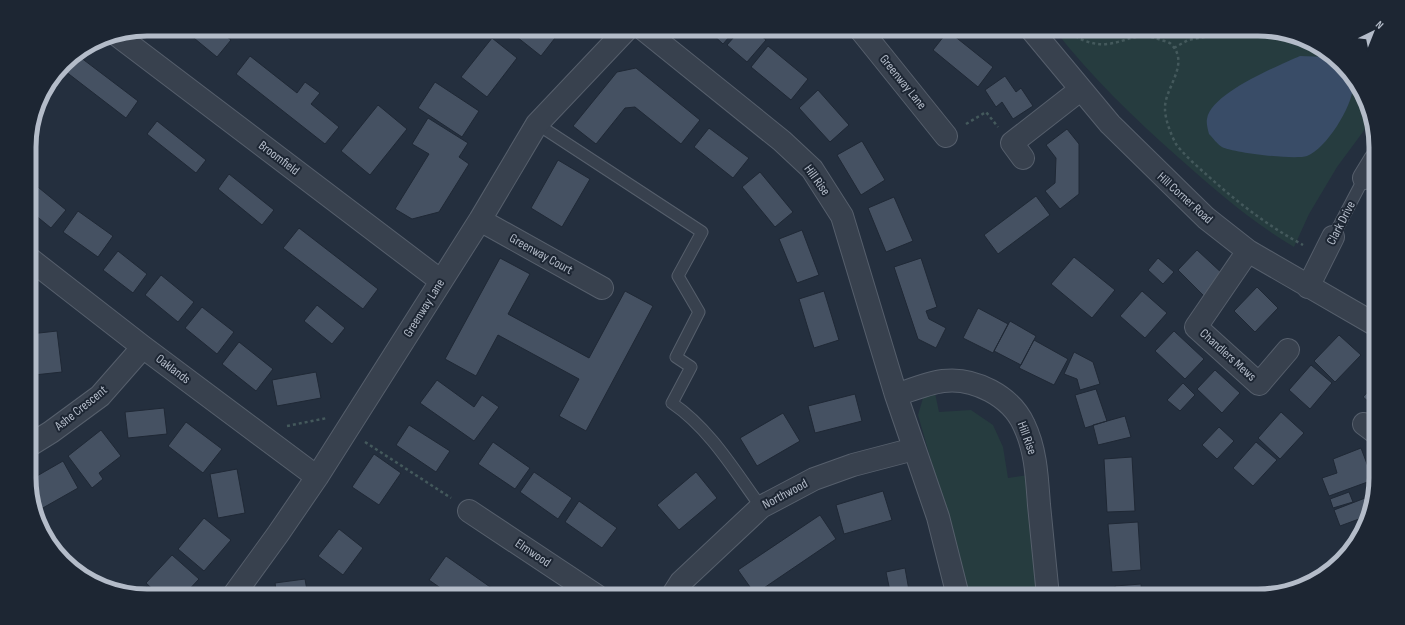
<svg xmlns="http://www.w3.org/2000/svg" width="1405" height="625" viewBox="0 0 1405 625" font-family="'Sofia Sans Condensed',sans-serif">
<rect width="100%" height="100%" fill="#242f3e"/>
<path fill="#263c3f" d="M1054,29H1258L1303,38L1352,75L1371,121L1337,167L1309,214L1294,247C1252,222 1216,191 1179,158C1134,118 1091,77 1054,29Z
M935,393L939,412L971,410L993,425L1003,447L1008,478L1029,475L1039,596H968L958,554L918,415L923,398Z"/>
<path fill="#394c67" d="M1300,56L1328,57L1351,75C1352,78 1353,83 1353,87C1352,107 1326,149 1307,156C1295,160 1234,153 1222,147C1217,144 1213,138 1209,134C1208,130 1206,123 1207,119C1211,93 1278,66 1300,56Z"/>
<path fill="#455162" stroke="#1f2835" d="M183,29H217L231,40L217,57Z
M523,29H562L541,56L517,37Z
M713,29H736L723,44L710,32Z
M741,29H753L766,40L747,62L727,45Z
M927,29H938L933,34Z
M948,31L993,67L978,87L933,50Z
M492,38L517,58L487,97L461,77Z
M768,46L808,79L791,100L751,67Z
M76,54L138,101L126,118L61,68L69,58Z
M250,56L297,93L305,82L320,93L311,104L339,127L325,144L236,74Z
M636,68L700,120L681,144L635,107L625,108L596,144L573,126L617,72Z
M1005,76L1016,92L1021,88L1033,106L1013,119L1002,102L996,107L985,90Z
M435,82L479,111L462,137L418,108Z
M818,90L849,125L830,142L799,108Z
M378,105L407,129L370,175L341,151Z
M428,118L468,143L459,157L469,164L439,212L412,219L395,209L429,154L412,144Z
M157,121L206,160L196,173L147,134Z
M709,128L749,158L733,178L694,147Z
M1067,129L1079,144V194L1060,209L1045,191L1055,183L1056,158L1046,145Z
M862,141L885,180L861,195L837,155Z
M558,160L590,179L562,227L531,208Z
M760,172L793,212L775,227L742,187Z
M229,174L274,210L262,225L218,189Z
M33,183L66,210L51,228L29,210V187Z
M1036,196L1050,215L998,254L984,235Z
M894,197L913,241L886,252L868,208Z
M78,211L113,236L98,257L63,232Z
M299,228L378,289L363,309L283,248Z
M802,230L819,275L797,283L779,239Z
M1197,250L1224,275L1204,296L1178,270Z
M118,251L147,274L133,293L103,270Z
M1074,257L1115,290L1092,318L1051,284Z
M500,258L530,274L508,314L589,358L625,291L653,306L586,431L559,416L579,379L498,335L476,376L445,359Z
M921,258L937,307L926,311L929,319L946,328L936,348L918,339L894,267Z
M1158,258L1174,272L1163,284L1148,270Z
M161,275L194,302L178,322L145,295Z
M1257,287L1278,308L1255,332L1234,311Z
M824,291L839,340L814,348L799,299Z
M1142,291L1167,313L1145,338L1120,316Z
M30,304L37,310L30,320Z
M317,305L345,328L332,344L304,321Z
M202,307L234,332L217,354L185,328Z
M978,308L1008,324L993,353L963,338Z
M1010,321L1036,336L1021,365L994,351Z
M57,331L62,372L34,375L30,334Z
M1174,331L1204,359L1185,379L1155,351Z
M1339,335L1361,355L1335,382L1314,361Z
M1034,340L1068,359L1054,385L1019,368Z
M239,342L273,369L256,391L222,364Z
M1074,352L1093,362L1100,384L1080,390L1077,379L1064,374Z
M1311,365L1332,383L1310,409L1289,390Z
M1215,370L1240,393L1222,413L1197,389Z
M316,372L321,398L277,406L272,380Z
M437,380L474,407L482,395L499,407L474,441L420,403Z
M1183,383L1195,395L1180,411L1167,400Z
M1376,383V408L1363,397Z
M30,386L36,396L30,400Z
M1096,389L1107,421L1085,428L1075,395Z
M855,394L862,421L815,433L808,406Z
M164,408L167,434L128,438L125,412Z
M1281,412L1304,433L1280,459L1258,438Z
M783,413L800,441L757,466L740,438Z
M1125,416L1131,437L1098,445L1093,425Z
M186,422L222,449L203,473L168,446Z
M409,425L450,451L436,472L396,445Z
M1219,427L1234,441L1217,459L1202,445Z
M101,430L121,456L99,473L103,479L92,488L68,456Z
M493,442L530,468L515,489L478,464Z
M1256,442L1277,460L1253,486L1233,468Z
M1361,448L1373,480L1329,496L1322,478L1337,473L1333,459Z
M374,454L401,473L379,505L352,487Z
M1132,457L1135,511L1107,512L1104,459Z
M63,461L78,488L41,509L30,490V480Z
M237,469L245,513L218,518L210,474Z
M534,472L572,498L558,519L520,492Z
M696,472L717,498L679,530L657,505Z
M883,491L892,520L844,534L836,505Z
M1349,492L1353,502L1333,508L1330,499Z
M1373,495L1367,523L1363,530L1359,519L1340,526L1334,510Z
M579,501L617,528L602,548L565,522Z
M820,515L836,539L755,594L738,570Z
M204,518L231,540L204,571L178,549Z
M1138,522L1141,570L1112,572L1108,524Z
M339,529L363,548L343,575L318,556Z
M1358,539L1352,550L1350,552L1346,545Z
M172,555L199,579L183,596H160L146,583Z
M446,556L503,596H452L429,580Z
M905,568L910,596H891L886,572Z
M305,579L308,596H277L275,583Z
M1141,584L1142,596H1116L1115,586Z"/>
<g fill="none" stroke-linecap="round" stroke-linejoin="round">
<defs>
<path id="service" d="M537,124L702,232L678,276L699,312L676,357L691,367L672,403C710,429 734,470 761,507
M1333,237L1364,178"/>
<path id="minor" d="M643,29L782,141L812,169L842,216L896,395L938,517L958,596
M860,29L946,136
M1031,29L1110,124L1206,218L1248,251L1376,325
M117,35L441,281
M1023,158L1012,143L1080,90
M1364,178L1375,160
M480,220L602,288
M1248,251L1196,327L1259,384L1288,350
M30,259L143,347L317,477
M1308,287L1333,237
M896,395C911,390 928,383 943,381C974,377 1011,396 1024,425C1036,450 1037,478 1039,505C1042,535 1045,565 1048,596
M1364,424L1376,433
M30,445L51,432L100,396L143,347
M469,511L597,596
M233,596L278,534L317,477L480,220L537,124L627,29
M672,596L681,582L761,507L814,479L853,465L914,449"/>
</defs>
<use href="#service" stroke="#565f6c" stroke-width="13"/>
<use href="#minor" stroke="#565f6c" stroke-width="24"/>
<path stroke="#44595c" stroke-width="2.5" stroke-dasharray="3 3" stroke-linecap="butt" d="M1066,29C1076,39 1094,46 1108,44C1129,41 1137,31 1161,40C1164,41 1169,42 1171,44C1191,64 1164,88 1165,109C1165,119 1171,135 1176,144C1185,156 1197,166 1208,176C1237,202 1268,226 1303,245
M1174,48L1188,40L1221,34L1231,29
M966,124L986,112L998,127
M287,426L327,418
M365,442L451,498"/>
<use href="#service" stroke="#38414e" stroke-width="11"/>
<use href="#minor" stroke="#38414e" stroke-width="22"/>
</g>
<g text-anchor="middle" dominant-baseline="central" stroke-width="4" stroke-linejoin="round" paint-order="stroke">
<g font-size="13" fill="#b4bcc9" stroke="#1d2633">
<text transform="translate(903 82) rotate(51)">Greenway Lane</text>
<text transform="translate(279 158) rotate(37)">Broomfield</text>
<text transform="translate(817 180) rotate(54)">Hill Rise</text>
<text transform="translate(1185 198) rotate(42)">Hill Corner Road</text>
<text transform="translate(1341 223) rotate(-63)">Clark Drive</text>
<text transform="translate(541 254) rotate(29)">Greenway Court</text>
<text transform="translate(424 308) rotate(-58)">Greenway Lane</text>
<text transform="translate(1228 355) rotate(42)">Chandlers Mews</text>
<text transform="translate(173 369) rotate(37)">Oaklands</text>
<text transform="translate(81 408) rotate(-39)">Ashe Crescent</text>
<text transform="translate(1027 438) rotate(70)">Hill Rise</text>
<text transform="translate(785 494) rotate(-28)">Northwood</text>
<text transform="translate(533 553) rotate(34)">Elmwood</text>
</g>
</g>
<path d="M0 0H1405V625H0ZM147 36H1258A111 111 0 0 1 1369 147V478A111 111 0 0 1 1258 589H147A111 111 0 0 1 36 478V147A111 111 0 0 1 147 36Z" fill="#1d2633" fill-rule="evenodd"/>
<path fill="none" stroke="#b4bcc9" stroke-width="5" d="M147 36H1258A111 111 0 0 1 1369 147V478A111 111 0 0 1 1258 589H147A111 111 0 0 1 36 478V147A111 111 0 0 1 147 36Z"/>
<g transform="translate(1373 32) rotate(43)" stroke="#1d2633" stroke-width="3" paint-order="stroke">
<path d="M0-3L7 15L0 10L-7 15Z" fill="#b4bcc9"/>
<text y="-6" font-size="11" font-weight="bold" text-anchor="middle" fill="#b4bcc9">N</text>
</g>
</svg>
